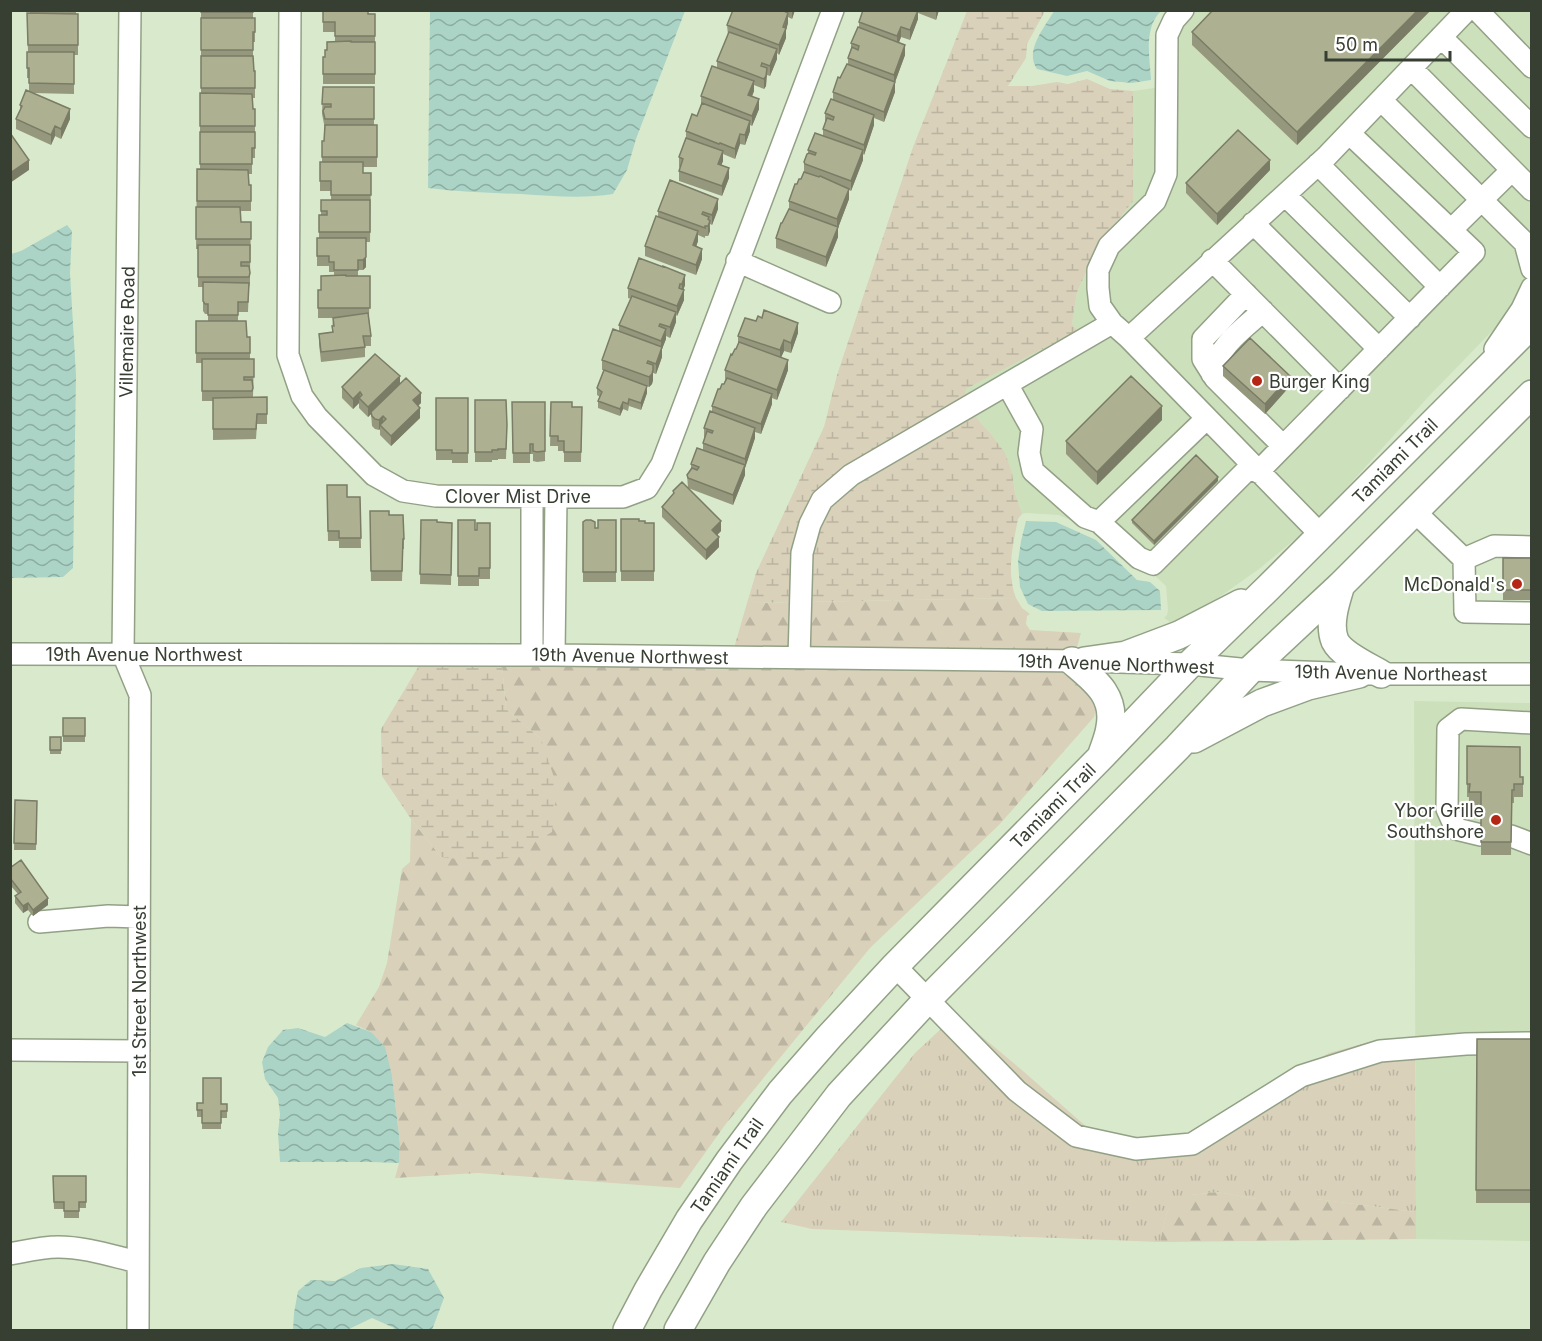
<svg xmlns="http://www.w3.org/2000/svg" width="1542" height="1341" viewBox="0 0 1542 1341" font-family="Inter,sans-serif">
<defs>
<pattern id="grass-tufts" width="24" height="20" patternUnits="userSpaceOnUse" patternTransform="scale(1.5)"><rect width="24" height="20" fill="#d9d1ba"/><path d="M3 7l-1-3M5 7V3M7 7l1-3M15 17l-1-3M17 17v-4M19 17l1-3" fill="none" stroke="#bbb4a0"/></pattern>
<pattern id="forest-firs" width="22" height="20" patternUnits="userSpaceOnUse" patternTransform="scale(1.5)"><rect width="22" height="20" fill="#d9d1ba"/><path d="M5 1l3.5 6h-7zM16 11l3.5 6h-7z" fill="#bbb4a0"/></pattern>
<pattern id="wetland-marsh" width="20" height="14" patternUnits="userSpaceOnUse" patternTransform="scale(1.5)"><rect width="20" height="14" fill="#d9d1ba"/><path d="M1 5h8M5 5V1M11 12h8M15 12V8" fill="none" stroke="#bbb4a0"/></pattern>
<pattern id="water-waves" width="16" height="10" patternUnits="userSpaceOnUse" patternTransform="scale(1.5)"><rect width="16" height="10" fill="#abd4c6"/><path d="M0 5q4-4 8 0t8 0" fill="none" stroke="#8cada1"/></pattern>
</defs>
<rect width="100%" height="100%" fill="#d9eacc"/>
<path fill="#cce0bc" d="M1171,11H1531V291L1429,396L1317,521L1259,569L1218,598L1173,624L1164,618L1167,615L1168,610L1166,586L1153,574L1140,572L1101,534L1059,515L1026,513L1022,514L1015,493L1012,473L990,433L974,415L965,400L966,389L1076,331L1072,324L1077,292L1102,241L1133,201V91L1154,88L1158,85L1159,80L1157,34L1163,20Z
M1414,701L1531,703V1241L1416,1239Z"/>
<path fill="url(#grass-tufts)" d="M956,1015L1023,1071L1089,1129L1104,1134L1137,1138L1193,1134L1274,1083L1329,1053L1373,1041L1415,1038L1416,1212L1316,1199H1257L1217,1192L1190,1195L1180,1200L1167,1212L1160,1242L812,1229L781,1222L915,1053Z"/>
<path fill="url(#forest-firs)" d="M1016,598L1022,608L1030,614L1027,616L1026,624L1030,630L1081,633L1076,651L1070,648L1068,651L734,648L747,603Z
M502,665L1069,671L1098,698L1094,717L999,825L870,948L725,1125L680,1188L478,1173L395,1178L399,1163L400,1144L392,1076L371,1032L356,1025L379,987L387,963L402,869L410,862L411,819L441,857L541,739L506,709Z
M1217,1192L1257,1199H1316L1416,1212V1239L1160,1242L1167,1212L1180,1199L1190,1195Z"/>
<path fill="url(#wetland-marsh)" d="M967,11H1045L1027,44L1026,58L1008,86H1032L1057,82L1068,84L1087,79L1110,89L1133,91V201L1102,241L1091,262L1077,292L1072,324L1077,331L966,389L965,400L974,415L990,433L1005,453L1012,473L1015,493L1022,514L1018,519C1013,545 1006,573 1016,598L747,603L756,573L824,427L837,375L913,147Z
M418,665H502L506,709L541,739L557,786L552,832L508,858L474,861L441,857L411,819L382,776L381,729L417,669Z"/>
<path fill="url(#water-waves)" d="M430,11H685L636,139L627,170L613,194C583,199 551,196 521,194C490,193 459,192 428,188Z
M1054,11H1161C1143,29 1150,57 1151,80L1132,83L1110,81L1087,71L1067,76L1037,69C1024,51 1045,27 1054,11Z
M67,225L72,231L70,273L76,375L73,568L63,577L11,578V254L21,251Z
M1026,521L1056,522L1096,540L1137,580L1150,582L1160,591L1161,610L1042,611L1028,604L1020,587L1018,562L1021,541Z
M347,1023L371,1032L385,1047L392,1076L400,1144L399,1163L371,1162H280L278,1133L280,1114L278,1098L265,1079L262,1062L268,1047L283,1030L298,1028L325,1037Z
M393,1264L428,1269L444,1298L432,1330H393L394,1328L372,1318L347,1330H293L294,1313L298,1291L311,1280L335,1281L361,1268Z"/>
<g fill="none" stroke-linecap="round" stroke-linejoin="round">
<defs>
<path id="minor" d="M130,10L123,654L140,695L138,1330
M290,10L288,355L302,396L317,417L374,475L403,491L436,496L623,497L647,488L662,464L833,10
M1183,10L1174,20L1167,35L1166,174L1155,201L1109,246L1098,270V288L1100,306L1112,323L1129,338L1321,535
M1477,10L1532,67
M1441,37L1532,127
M1411,68L1532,190
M1381,100L1525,243L1532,245
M1349,133L1451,230
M1318,164L1440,287
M1285,195L1410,318
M1253,223L1379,349
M1525,243L1532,269
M1212,260L1340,389
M737,261L830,302
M1246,294L1203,339V359L1215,378L1283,446
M1129,338L1326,157L1467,10
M1495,349L1522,309L1532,288
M1212,374C1218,346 1243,329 1263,311
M1007,384L1032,429L1029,453L1033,471L1085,517L1099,522L1207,418
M1258,472L1474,252L1451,230L1512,170
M532,497V655
M1414,511L1464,559L1465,612L1532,613
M1099,522L1139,558L1153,564L1252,465
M1464,559L1494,546L1532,547
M10,654L554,655L1084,661L1190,664L1250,670L1359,674H1532
M554,655L556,497
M799,658L802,553L810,524L822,500L851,475L1112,323
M1481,835L1456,829L1447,809L1448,729L1461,719L1532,723
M1511,836L1532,844
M39,922L108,916L139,917
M895,966L1017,1091L1076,1136L1136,1149L1192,1144L1301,1076L1380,1051L1466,1044L1532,1043
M10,1050L139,1051
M10,1254C26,1251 42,1247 58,1247C85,1247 112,1256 138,1262"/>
<path id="major" d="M1341,585C1336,601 1328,624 1335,641C1342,655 1368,666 1381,674
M1072,661C1094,680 1116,695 1110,727C1109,736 1105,745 1102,754
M1084,661L1126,655L1179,635L1241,603
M1194,739L1262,703L1308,686L1359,674
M627,1330L648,1290L689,1220L729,1161L780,1093L829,1037L895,966L1102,756L1190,664L1268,588L1532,324
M678,1330L717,1262L754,1206L839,1095L927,1000L1177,748L1250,670L1341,585L1532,394"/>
</defs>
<use href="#minor" stroke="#92a186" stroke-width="24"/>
<use href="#major" stroke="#92a186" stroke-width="30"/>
<use href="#minor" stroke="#fff" stroke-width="21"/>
<use href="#major" stroke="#fff" stroke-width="27"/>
</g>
<path fill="#96987d" d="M30,10H76V14H78V55H74V94L32,93L70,119L61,139L55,136L51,145L16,129V119L20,111V105L29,91V78H27V52H28L27,13H30Z
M201,10H253V18H255V42H253V57L254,71H255V98H253V109H255V158H252V174H248L249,185H251V211H241V222H251L250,272V283L249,287L248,312H238V321L247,337H250V359H254L253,397H267V424H257L256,439L213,440V401H202V363H196V321H208V314H205L203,311V287H198V249H196L197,169H200V93H201Z
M323,10L375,14V84H323V57H325L327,50L335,41V32H323Z
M733,10H795L792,19L788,17V23L786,30V38L779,55L777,53V59L770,76L767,75L766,86L764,89L754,85V91L752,97L759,109L752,126L750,125V131L745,145L740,144L735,159L723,154V161L721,165L729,178L722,196L679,181V171L680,168L679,167V157L686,138V131L697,116L701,105V96L717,68V61L728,35L727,25Z
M863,10H939L936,20L918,13V19L910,40L901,37L899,43L905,55L895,82V92L884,122L874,118V125L864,155L863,154V160L851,191L849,190V199L838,228V237L826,267L776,248V238L789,209V201L797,184L801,179L804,172V162L808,154V150L823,136V129L825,123V113L833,99V92L848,64V58L851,49V43L859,28V22Z
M1431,10L1297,145L1192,45V32Z
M323,87H374V125H377V167H363V173H371L370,242H366V267L363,270H358V276H370L369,318L371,336V346H365V357L321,362L319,344V334L332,332L333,318H318V290H321L334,276V272H329V266H317V238H319V215H321V200H331V191H320V162H322V141H324L325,129L322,114Z
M1270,170L1217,225L1186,193V183Z
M718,209L712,225L710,224V231L708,236H705V238L698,235V241L696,247L702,259L696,275L645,256V246L658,217V211Z
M639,258L685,285L683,290L684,300L677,316L676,315V322L670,338L666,336V339L662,349V357L656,374L653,373V380L652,384L649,387L647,386V393L641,410L629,406L628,411L623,409L620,416L598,408V401L600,397L597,395V388L604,370H602V360L619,331V325L631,299L628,298V288Z
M756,321L798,333L791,353L784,351L781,357L788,370L777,400L772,398V404L761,434L755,432V438L745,468V475L733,505L688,488L721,531L717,535L719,547L706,560L662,517V507L673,494V491L688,488L687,475L691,468V464L703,450V443L705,438H704V428L712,412V406L720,389L724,384L725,380V370L738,345V336Z
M1223,366L1290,386L1265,414L1223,376Z
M400,384L421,403L418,406L420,418L391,446L380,435V429L379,430L375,429L372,426L371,414L368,417L359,408V403L353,409L342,398V387Z
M436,398H468V463H452V460H436Z
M475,400L507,425L506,459H498V460H492V462H475Z
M512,402H545V461L537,462L533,461V454H530V463H513Z
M551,402L572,407H582L581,462H564V451H558V446H550Z
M1162,420L1097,485L1066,454V441Z
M1218,481L1154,545L1132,523V520Z
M327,485L347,497H360L361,548H339V541H328Z
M370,511L389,515L404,539V549H403L402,581H371Z
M621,519L639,521L645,523H654V581H621Z
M421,520L452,523L451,585L420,584Z
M458,520L475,530H477L490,523V579H479V586H458Z
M616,520V582H583V522L595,528H598Z
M1503,558H1532V600H1503Z
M63,718H85V742H63Z
M50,737H61V754H50Z
M1467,746L1520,777H1523V797H1514V803H1512L1511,855H1481V805H1469V797H1467Z
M15,800L37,801L36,850H14Z
M10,868L48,905L33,916L28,910L23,913L15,903V896L18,894L10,885Z
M1477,1039H1532V1203H1476Z
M197,1103L227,1104V1118H221V1129H202V1117H197Z
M53,1176H86V1208H79V1218H64V1209H54Z"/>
<path fill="#7a7c66" d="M792,10H795L792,19Z
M918,10V19L910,40V30Z
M936,10H939L936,20Z
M1418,10H1431L1297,145V132Z
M788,13V23L786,30V38L779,55V45Z
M901,27V37L897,46V36Z
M905,45V55L894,85V75Z
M777,49V59L770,76V66Z
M767,68L766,86L764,89V79Z
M754,81V91L748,105V95Z
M895,82V92L884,122V112Z
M759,99V109L752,126V116Z
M70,109V119L61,139V129Z
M874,115V125L864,155V145Z
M750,121V131L745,145V135Z
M55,126V136L51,145V135Z
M740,134V144L735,159V149Z
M863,150V160L851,191V181Z
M723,151V161L718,174V164Z
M29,160V170L10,183V173Z
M1270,160V170L1217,225V214Z
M729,168V178L722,196V186Z
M849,189V199L838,228V237L826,267V257L837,228V219Z
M718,199V209L712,225V215Z
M709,217L710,231L708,236V226Z
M698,231V241L693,255V245Z
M702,249V259L696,275V265Z
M366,257V267L363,270V260Z
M685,275V285L682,294V284Z
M684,290V300L677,316V306Z
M676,312V322L670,338V327Z
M798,323V333L791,353V343Z
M666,329V339L662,349V357L656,374V364L661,349V341Z
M784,340V351L780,360V350Z
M788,360V370L777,400V390Z
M653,370V380L652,384L649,387V377Z
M400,376V386L368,417V407Z
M1290,376V386L1265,414V404Z
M647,386V393L641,410V403Z
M360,392L359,403L353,409V399Z
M421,393V403L413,410V400Z
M772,394V404L761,434V424Z
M623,402V409L620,416V409Z
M1162,406V420L1097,485V472Z
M420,408V418L391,446V436Z
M383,416V426L380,425V429L379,430V420Z
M755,428V438L745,468V475L733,505V495L745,466V459Z
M1218,477V481L1154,545V541Z
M721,521V531L712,540V530Z
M719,537V547L706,560V550Z
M48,898V905L33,916V910Z
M28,903V910L23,913V906Z"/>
<path fill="#aeb191" stroke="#7a7c66" stroke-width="1.5" d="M201,10H253V12H201Z
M323,10H368V14H375V36H335V22H323Z
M733,10H782L788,13L783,27L786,28L779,45L727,25Z
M863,10H918L910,30L901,27L897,36L859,22Z
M1213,10H1418L1297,132L1192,32Z
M27,13L78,14V45H28Z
M201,18H255V32H253V50H201Z
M858,27L905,45L894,75L848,58L852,47L858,50L859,46L851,43Z
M729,32L777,49L770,66L762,63L761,66L767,68L766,76L764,79L717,61Z
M351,41V42H375V74H323V57H325V50H327V42Z
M27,52H74V84L29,83V68H27Z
M201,56H253L254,71H255V88H201Z
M847,64L895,82L884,112L833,92L838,77L840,78Z
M712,66L754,81L748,95L759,99L752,116L701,96Z
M323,87H374V119H325L323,111L325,107H331V104H322Z
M26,90L70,109L61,129L55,126L51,135L16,119L22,106L20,105Z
M200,93L252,94L253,109H255V126H200Z
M831,99L874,115L864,145L823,129L827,118L833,120L834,117L825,113Z
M702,103L750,121L745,135L740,134L735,149L720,143L719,144L686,131L692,114L697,116Z
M325,125H377V157H322V141H324Z
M1238,130L1270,160L1217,214L1186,183Z
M200,132H255V148H252V164H200Z
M10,133L29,160L10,173Z
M815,133L863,150L851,181L805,164L804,162L807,154L809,153L815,155L816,153L808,150Z
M686,138L723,151L718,164L729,168L722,186L679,171L683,159L679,157Z
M320,162H363V173H371V195H331V181H320Z
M197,169L248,170L249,185H251V201H197Z
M804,172L819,177L820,176L849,189L837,219L789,201L795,184H797L799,179H801Z
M670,180L718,199L712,215L703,212L702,214L709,217L708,219L710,221L708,226H705V228L658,211Z
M321,200H370V232H319V215H327V211H321Z
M196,207H240L241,222H251V239H196Z
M789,209L838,227L826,257L776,238L781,223H782Z
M656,216L698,231L693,245L702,249L696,265L645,246Z
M317,238H366V257L363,260H358V270H334V262H329V256H317Z
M198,245H250V262H241V266H249L250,273L249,277H198Z
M639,258L663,267V266L685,275L682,284H680L679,288L684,290L677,306L628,288Z
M346,275V276H370V308H318V290H321V276Z
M203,282L249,283L248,302H238V315H208V304H205L203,301Z
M632,296L676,312L670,327L660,324L659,326L666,329L661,341L619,325Z
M764,310L798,323L791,343L784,340L780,350L738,336L745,318L756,321L758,316L762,318Z
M368,313L371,336H363L365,347L321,352L319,334L333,332L332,326H334L333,318Z
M196,321H246L247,337H250V353H196Z
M613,329L662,347L656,364L648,361L647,363L653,365V370L652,374L649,377L602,360Z
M1250,338L1290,376L1265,404L1223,366Z
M739,342L788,360L777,390L725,370L731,354L732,355L735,349H736Z
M375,354L400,376L368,407L359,398L362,395L360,392L353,399L342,387Z
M202,359H254V377H244V380H252L253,388L252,391H202Z
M604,370L647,386L641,403L629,399L628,404L623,402L620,409L598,401L602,392L597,388Z
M1131,376L1162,406L1097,472L1066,441Z
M406,378L421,393L413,400L420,408L391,436L380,425L386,419L383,416L379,420L375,419L372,416L371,412Z
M727,378L772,394L761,424L712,406L718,389H720L722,384H724Z
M267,397V414H257L256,429H213V398Z
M436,398H468V453H452V450H436Z
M475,400H506L507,425L506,449H498V450H492V452H475Z
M512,402H545V451L537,452L533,451V444H530V453H513Z
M551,402H572V407H582L581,452H564V441H558V436H550Z
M710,411L755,428L745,459L703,443L707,431L712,433L713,431L704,428Z
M697,448L745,465L733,495L688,478L687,475L692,468L697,470L699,467L691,464Z
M1196,455L1218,477L1154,541L1132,520Z
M682,482L721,521L712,530L719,537L706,550L662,507L674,493L673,491Z
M327,485H347V497H360L361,538H339V531H328Z
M370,511H389V515H403L404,539H403L402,571H371Z
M621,519H639V521H645V523H654V571H621Z
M421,520H437V522L452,523L451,575L420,574Z
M458,520H475V530H477V523H490V568H479V576H458Z
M586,520H591L595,522V528H598V520H616V572H583V522Z
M1503,558H1532V590H1503Z
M63,718H85V736H63Z
M50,737H61V750H50Z
M1467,746L1520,747V777H1523V784H1514V790H1512L1511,842H1481V792H1469L1470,784H1467Z
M15,800L37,801L36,844L14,843Z
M21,860L48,898L33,910L28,903L23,906L15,896L21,892L10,878V868Z
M1477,1039H1532V1190H1476Z
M203,1078H221V1104H227V1111H221V1123H202V1110H197V1103H203Z
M53,1176H86V1202H79V1211H64V1202H54Z"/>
<g fill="#b42715" stroke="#fff" stroke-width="2">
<circle cx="1257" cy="381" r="6"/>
<circle cx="1517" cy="584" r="6"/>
<circle cx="1496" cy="820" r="6"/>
</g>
<g text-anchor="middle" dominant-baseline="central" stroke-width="4.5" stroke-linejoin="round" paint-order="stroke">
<g font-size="18" fill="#373e32" stroke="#fff">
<text transform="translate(127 332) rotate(-89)">Villemaire Road</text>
<text transform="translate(1395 461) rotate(-45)">Tamiami Trail</text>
<text x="518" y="496">Clover Mist Drive</text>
<text x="144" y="654">19th Avenue Northwest</text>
<text transform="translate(630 656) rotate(1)">19th Avenue Northwest</text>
<text transform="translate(1116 664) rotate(2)">19th Avenue Northwest</text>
<text transform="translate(1391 673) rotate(1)">19th Avenue Northeast</text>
<text transform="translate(1053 806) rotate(-45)">Tamiami Trail</text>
<text transform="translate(139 991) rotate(-90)">1st Street Northwest</text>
<text transform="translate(727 1166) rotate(-55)">Tamiami Trail</text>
</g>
<g font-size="18" fill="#373e32" stroke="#fff" text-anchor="end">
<text x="1269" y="381" text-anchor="start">Burger King</text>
<text x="1505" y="584">McDonald's</text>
<text x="1484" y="810">Ybor Grille<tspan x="1484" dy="21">Southshore</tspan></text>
</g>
</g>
<rect width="1542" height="1341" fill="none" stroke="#373e32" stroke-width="24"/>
<path d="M1326 51v9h124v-9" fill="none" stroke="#373e32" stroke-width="3"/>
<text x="1335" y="51" font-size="18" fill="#373e32" stroke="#ffffff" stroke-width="4.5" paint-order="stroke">50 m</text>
</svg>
